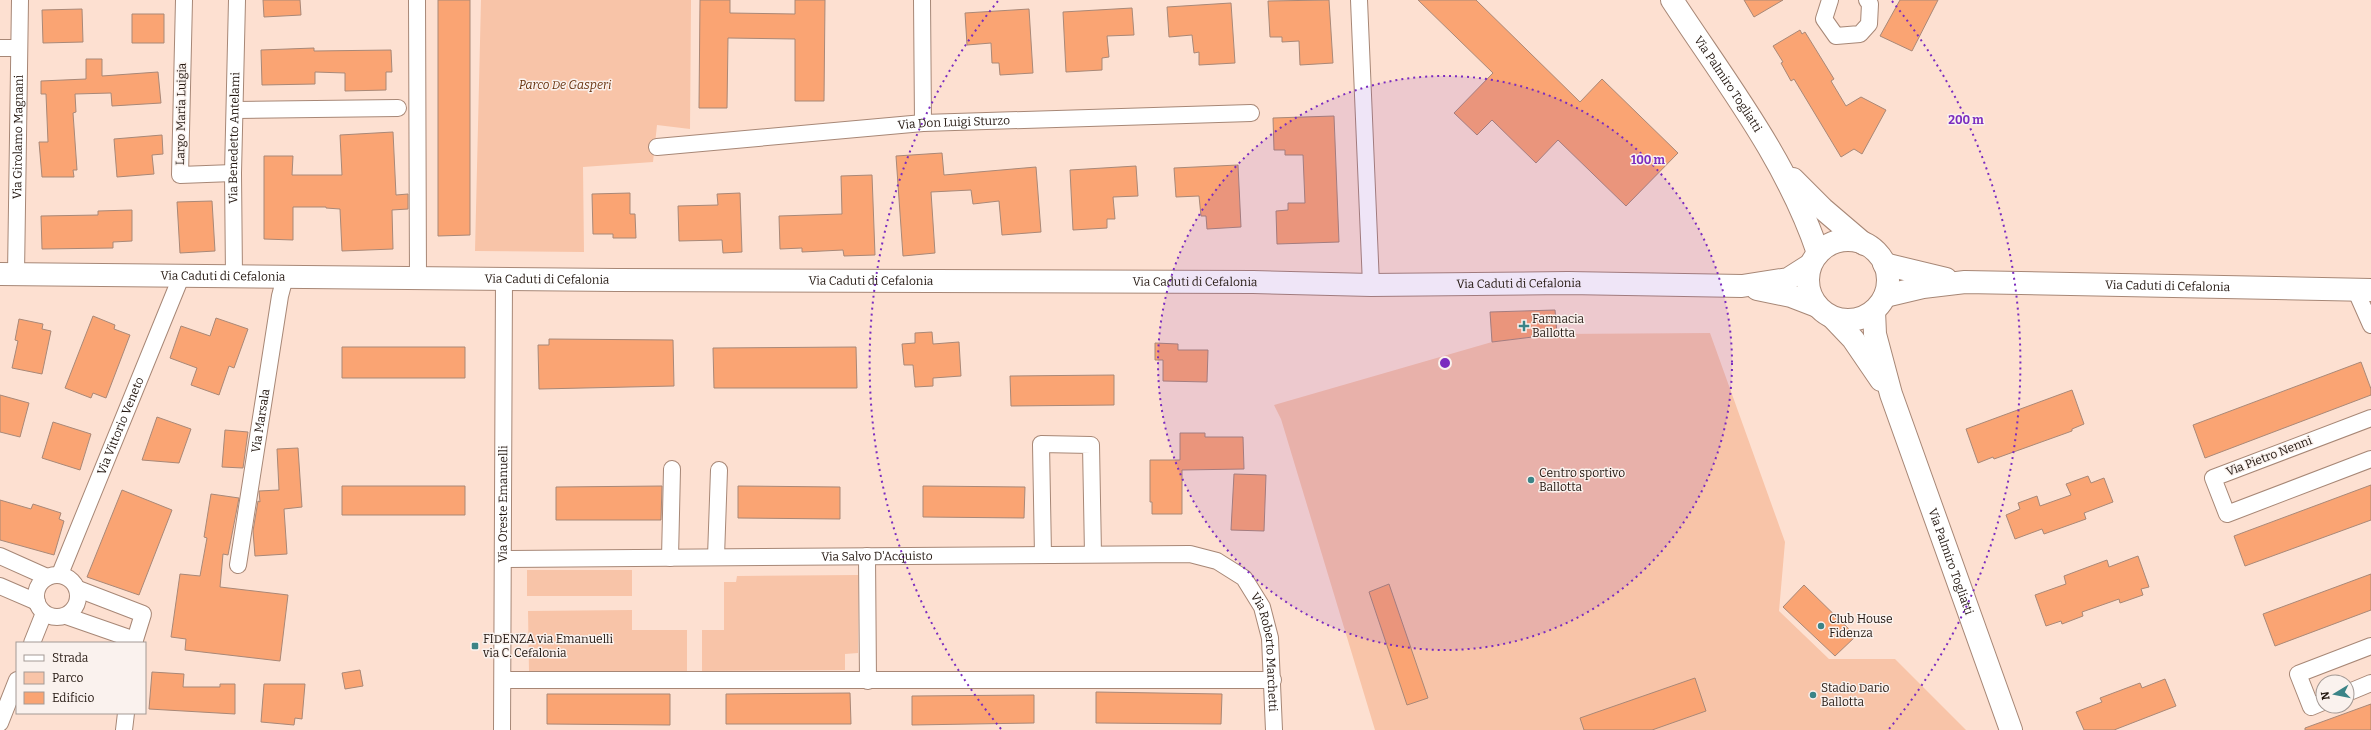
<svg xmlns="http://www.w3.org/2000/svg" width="2371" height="730" viewBox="0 0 2371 730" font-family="Bitter,serif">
<rect width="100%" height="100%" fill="#fde0d1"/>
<path fill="#f8c4a8" d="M481,0H691L690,129L657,125L653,162L583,167L584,252L475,251Z
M1710,333L1785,542L1779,611L1829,659H1895L1966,730H1375L1281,419L1274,405L1492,342L1557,334Z
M527,570H632V596H527Z
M858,575V653L845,654V670L702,671V630H724V582H736L737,576Z
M632,610V630H687V672H529L528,611Z"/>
<path fill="#faa473" stroke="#a98877" d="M263,0H300L301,15L264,17Z
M438,0H470V235L438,236Z
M700,0H730V13L795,14V0H825L824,101H795V39L728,38L727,108H699Z
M1329,0L1333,63L1300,65L1299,41L1282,42V37H1270L1268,1Z
M1418,0H1476L1580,102L1602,79L1678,153L1626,206L1558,140L1536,163L1492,120L1477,135L1454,113L1493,73Z
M1744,0H1783L1754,17Z
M1900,0H1938L1912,51L1880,36Z
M1231,3L1235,63L1199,65V52L1194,53L1192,35L1169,37L1167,7Z
M1132,8L1134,35L1107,36L1109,57L1102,58V70L1066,72L1063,12Z
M82,9L83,42L43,43L42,10Z
M1029,9L1033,73L1000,75L999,63H992L991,43L967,45L965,13Z
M132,14H164V43H132Z
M1800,30L1802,34L1805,32L1834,79L1831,81L1846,106L1861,97L1886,110L1862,154L1854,149L1841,157L1794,79L1791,81L1781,63L1783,62L1773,46Z
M314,48V51L391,50L392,72H386V90L345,91V73L315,72V84L262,85L261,50Z
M86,59H102V76L158,72L161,103L112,106L111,93L75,94L76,112L73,113L77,170H73L74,177H42L39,142H48L46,94H41V81L86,79Z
M1334,116L1339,242L1277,244L1276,211L1288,210V203H1305L1303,155H1285V150H1274L1273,118Z
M393,132L396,195L408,194V209L392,210L393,249L342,251L340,209L326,208V207H293V240L264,239V156H293L292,175H342L340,135Z
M162,135L163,154L152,155L154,174L117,177L114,139Z
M942,153L944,175L1036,167L1041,232L1002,235L999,201L973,204L971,190L931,192L935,253L903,256L896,156Z
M1238,165L1241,227L1207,229L1206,216H1201L1199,196L1176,197L1174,168Z
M1136,166L1138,196L1113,197L1115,219H1107V228L1073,230L1070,170Z
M872,175L875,255L844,256L843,250L802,252V248L780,249L779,216L842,214L841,176Z
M630,193V214H635L636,238H613V234H593L592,194Z
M740,193L742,252L723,253L722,240L679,241L678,206L718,205L717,194Z
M212,201L215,251L180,253L177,202Z
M132,210V241L113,242V248L42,249L41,216L98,215V211Z
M1555,310L1557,334L1492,342L1490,312Z
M93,316L115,325L114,329L130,335L106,398L93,393L91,398L65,388Z
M216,318L248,329L234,368L229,366L219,395L191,385L197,368L170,358L181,326L210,336Z
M19,319L43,324L42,329L51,331L42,374L12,368L18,341L15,340Z
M932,332L933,344L959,342L961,376L933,378V386L915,387L913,365H904L902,344L915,343V333Z
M549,339L673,340L674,386L539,389L538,345H549Z
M1155,343L1178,344V350H1208L1207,382L1163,381V360H1155Z
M342,347H465V378H342Z
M856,347L857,388H714L713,348Z
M2361,362L2371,389V395L2205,458L2193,425Z
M1114,375V405L1011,406L1010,376Z
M2072,390L2084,424L2072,429V431L1994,459L1993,457L1978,463L1966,429Z
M0,395L29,403L20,437L0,432Z
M157,417L191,429L179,463L142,460Z
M53,422L91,434L80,470L42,458Z
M225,430L248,432L243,468L222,467Z
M1180,433H1205V437H1243L1244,469L1182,470V514H1152V502H1150V460H1180Z
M298,448L302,507L284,509L287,554L255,556L253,531L258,501L260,502L259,491L279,490L277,449Z
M1234,474L1266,475L1264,531L1231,530Z
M2088,476L2091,483L2104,478L2113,502L2084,513L2086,519L2044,534L2042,529L2015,539L2006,515L2020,509L2018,503L2037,496L2040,506L2071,495L2066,484Z
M2371,485V520L2245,566L2234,536Z
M342,486H465V515H342Z
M662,486L661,520H556V487Z
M738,486L840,487V519L738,518Z
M923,486L1025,487L1024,518L923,517Z
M122,490L172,510L139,595L87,577Z
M211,494L239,498L228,555L223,554L220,587L288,595L280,661L185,650L186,639L171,637L180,574L200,576L207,538L204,537Z
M0,500L31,509L33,504L61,513L59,519L64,521L54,555L0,540Z
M2138,556L2149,587L2141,589L2143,595L2120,603L2119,599L2082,612L2083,616L2062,624L2061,621L2046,626L2035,595L2066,584L2064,576L2107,560L2109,567Z
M2371,574V610L2275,646L2263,614Z
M1389,584L1428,698L1407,705L1369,592Z
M1804,585L1856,636L1835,656L1783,607Z
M360,670L363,686L345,689L342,673Z
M152,672L184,674L183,687H220V684H235V714L149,709Z
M1695,678L1706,711L1652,730H1584L1580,718Z
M2165,679L2176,706L2114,730H2084L2076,712L2102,702L2100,698L2140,683L2142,688Z
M264,684H305L302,719L295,718L294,725L261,722Z
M1096,692L1222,694L1221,724L1096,723Z
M850,693L851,724H726V694Z
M547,694H670V725L547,724Z
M1034,695V723L912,725V696Z
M2371,704V730H2305V728Z"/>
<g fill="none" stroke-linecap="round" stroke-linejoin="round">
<defs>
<g id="street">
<path d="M184,0L180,175L233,173"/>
<path d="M417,0L418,278"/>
<path d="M922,0L923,123"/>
<path d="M1359,0L1371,285"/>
<path d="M1830,0L1824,19L1836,36L1860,34L1869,24L1870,4L1867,0"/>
<path d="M0,48H19"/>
<path d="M236,110L398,108"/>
<path id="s1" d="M657,147L923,123L1251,113"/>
<path id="s2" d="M16,274L20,0"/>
<path id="s3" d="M234,277L233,173L237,0"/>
<path d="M2355,289L2371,325"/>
<path d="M2371,418L2213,478L2227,514L2371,459"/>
<path d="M1043,555L1041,444L1091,445L1093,554"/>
<path d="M0,556L47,577"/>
<path d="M867,556L868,681"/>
<path d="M716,557L719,470"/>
<path d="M670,558L672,469"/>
<path id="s4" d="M504,559L1190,554L1217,561L1244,578L1262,607L1270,638L1274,730"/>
<path id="s5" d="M238,565L280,296L285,277"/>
<path id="s6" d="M60,574L181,277"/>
<circle cx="57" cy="596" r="21"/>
<path d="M0,586L37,602"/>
<path d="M78,589L143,614L134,643"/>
<path d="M66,616L135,640"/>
<path d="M32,643L44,613"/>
<path d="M503,680H1273"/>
<path d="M2347,693L2371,683"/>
<path d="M2323,702L2311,707L2298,674L2371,646"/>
<path d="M0,723L17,680"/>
<path d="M124,730L126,713"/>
<path id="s7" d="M502,730L504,279"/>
</g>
<g id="secondary">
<path id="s8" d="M1672,0C1725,81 1787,160 1818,253"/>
<path d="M1793,179L1823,209L1864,244"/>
<circle cx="1848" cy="280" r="40"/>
<path d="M1884,264L1946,279"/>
<path id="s9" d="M0,274L617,280L1253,282L1371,285L1568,283L1742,286L1788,279L1810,265"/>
<path d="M1757,289L1791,296L1817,306"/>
<path id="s10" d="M1885,296L1923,287L1965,282L2371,290"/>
<path id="s11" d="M1874,311L1875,334L1891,394L2011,730"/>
<path d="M1833,318L1853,339L1881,380"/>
</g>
</defs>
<use href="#street" stroke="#a78776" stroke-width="18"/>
<use href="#secondary" stroke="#a78776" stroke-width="24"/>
<use href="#street" stroke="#fff" stroke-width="16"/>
<use href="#secondary" stroke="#fff" stroke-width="22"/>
</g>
<circle cx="1445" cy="363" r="287" fill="#7b2cbf" fill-opacity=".12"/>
<g fill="none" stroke="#7b2cbf" stroke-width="2" stroke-dasharray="2 4">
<circle cx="1445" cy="363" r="287"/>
<path d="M1001 729A575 575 0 0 1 998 1M1892 1A575 575 0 0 1 1889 729"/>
</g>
<g fill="#3b8487" stroke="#faf2ee" stroke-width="1.5">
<path d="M1522 320h4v4h4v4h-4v4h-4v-4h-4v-4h4z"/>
<circle cx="1531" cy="480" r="4"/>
<circle cx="1821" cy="626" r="4"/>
<rect x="471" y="642" width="8" height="8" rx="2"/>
<circle cx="1813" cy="695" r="4"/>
</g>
<g text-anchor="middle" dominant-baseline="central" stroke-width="3" stroke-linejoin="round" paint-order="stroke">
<g font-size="12" fill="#231710" stroke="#faf2ee">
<text stroke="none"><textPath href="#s8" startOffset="101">Via Palmiro Togliatti</textPath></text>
<text transform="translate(181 114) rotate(-89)">Largo Maria Luigia</text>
<text stroke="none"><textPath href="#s1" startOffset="298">Via Don Luigi Sturzo</textPath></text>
<text stroke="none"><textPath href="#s2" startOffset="137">Via Girolamo Magnani</textPath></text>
<text stroke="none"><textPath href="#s3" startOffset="139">Via Benedetto Antelami</textPath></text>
<text stroke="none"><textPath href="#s9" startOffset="223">Via Caduti di Cefalonia</textPath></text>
<text stroke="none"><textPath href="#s9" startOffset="547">Via Caduti di Cefalonia</textPath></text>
<text stroke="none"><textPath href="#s9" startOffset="871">Via Caduti di Cefalonia</textPath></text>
<text stroke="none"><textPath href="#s9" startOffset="1195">Via Caduti di Cefalonia</textPath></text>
<text stroke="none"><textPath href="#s9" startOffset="1519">Via Caduti di Cefalonia</textPath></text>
<text stroke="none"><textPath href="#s10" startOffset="284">Via Caduti di Cefalonia</textPath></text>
<text stroke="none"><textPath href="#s5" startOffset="146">Via Marsala</textPath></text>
<text stroke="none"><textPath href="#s6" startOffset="160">Via Vittorio Veneto</textPath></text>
<text transform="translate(2269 456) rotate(-21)">Via Pietro Nenni</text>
<text stroke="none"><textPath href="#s7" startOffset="226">Via Oreste Emanuelli</textPath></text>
<text stroke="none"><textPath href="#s4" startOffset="373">Via Salvo D'Acquisto</textPath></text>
<text stroke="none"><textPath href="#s11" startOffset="263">Via Palmiro Togliatti</textPath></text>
<text stroke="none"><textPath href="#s4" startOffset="825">Via Roberto Marchetti</textPath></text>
</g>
<g font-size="12" font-style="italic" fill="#68320e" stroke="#faf2ee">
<text x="565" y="85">Parco De Gasperi</text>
</g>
<g font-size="12" fill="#231710" stroke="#faf2ee" text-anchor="start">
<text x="1532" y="319">Farmacia<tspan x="1532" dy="14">Ballotta</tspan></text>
<text x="1539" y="473">Centro sportivo<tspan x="1539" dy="14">Ballotta</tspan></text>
<text x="1829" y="619">Club House<tspan x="1829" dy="14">Fidenza</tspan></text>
<text x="483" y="639">FIDENZA via Emanuelli<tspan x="483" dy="14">via C. Cefalonia</tspan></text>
<text x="1821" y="688">Stadio Dario<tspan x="1821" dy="14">Ballotta</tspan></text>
</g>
</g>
<circle cx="1445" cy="363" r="6" fill="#7b2cbf" stroke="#faf2ee" stroke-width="2"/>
<g font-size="12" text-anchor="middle" font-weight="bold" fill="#7b2cbf" stroke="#faf2ee" stroke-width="3" stroke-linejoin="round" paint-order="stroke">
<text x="1966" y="124">200 m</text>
<text x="1648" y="164">100 m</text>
</g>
<rect x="16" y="642" width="130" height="72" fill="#faf2ee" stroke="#a49a95"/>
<rect x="24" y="655" width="20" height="6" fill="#ffffff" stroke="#a49a95"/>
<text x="52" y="662" font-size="12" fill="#231710">Strada</text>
<rect x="24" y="672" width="20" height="12" fill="#f8c4a8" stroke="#a49a95"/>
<text x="52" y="682" font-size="12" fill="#231710">Parco</text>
<rect x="24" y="692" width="20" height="12" fill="#faa473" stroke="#a49a95"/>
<text x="52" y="702" font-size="12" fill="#231710">Edificio</text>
<g transform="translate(2335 694) rotate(260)"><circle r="19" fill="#faf2ee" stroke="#a49a95"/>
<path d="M0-3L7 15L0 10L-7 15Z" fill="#3b8487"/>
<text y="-6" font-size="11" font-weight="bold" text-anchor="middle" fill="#231710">N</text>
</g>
</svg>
